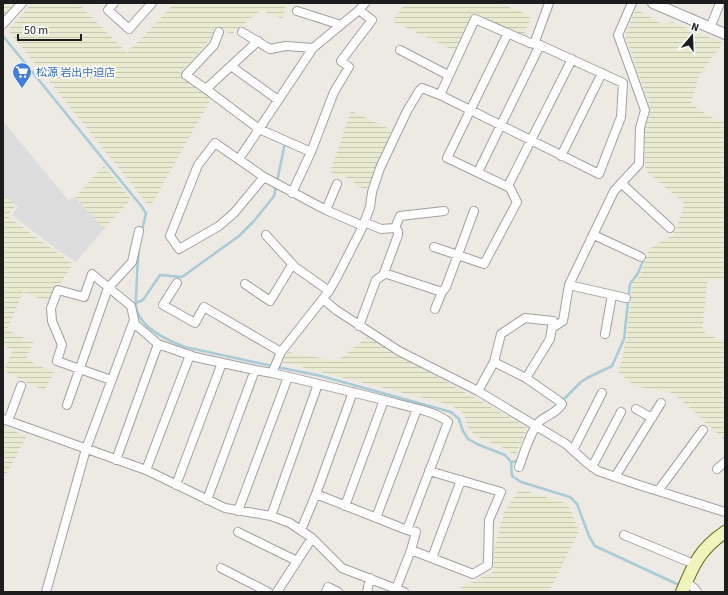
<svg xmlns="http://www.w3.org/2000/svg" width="728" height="595" viewBox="0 0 728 595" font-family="'Source Sans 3','Noto Sans JP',sans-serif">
<defs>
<pattern id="farmland-rules" width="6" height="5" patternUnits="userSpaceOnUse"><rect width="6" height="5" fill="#e9ebd0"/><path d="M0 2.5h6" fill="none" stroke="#c7c9b2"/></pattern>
</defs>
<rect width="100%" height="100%" fill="#edeae4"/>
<path fill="url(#farmland-rules)" d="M3,3H18L3,18Z
M32,3H78L127,53L172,6L173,3H287L282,19L261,10L232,34L219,29L180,73L211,99L150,207L8,30Z
M406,3H499L531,16L524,36L475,14L455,51L392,21Z
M636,9L662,24L672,22L723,43L699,75L691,104L719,122L725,120V168L719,174L725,178V281L708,278L702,331L725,343V386L721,394L725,399V440L673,393L634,386L619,373L627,335L632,284L640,275L649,249L673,235L685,204L645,170L644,131L651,109L625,35Z
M351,111L392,130L369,189L358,187L351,179L330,172Z
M104,166L131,199L104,229L75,197Z
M3,194L16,205L7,216L73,264L48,302L23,292L7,330L33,342L26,359L54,373L44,391L4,371L13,350L3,346Z
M367,337L528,428L515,456L506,449L478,437L469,430L464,414L451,405L281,362L288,352L337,361Z
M3,427L27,436L5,476H3Z
M519,489L568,504L579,531L549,592H467L460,588L493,572L495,545L504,513Z"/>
<path fill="#ddd" d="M3,121L68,200L75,197L104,229L76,262L59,251L12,215L18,207L3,194Z"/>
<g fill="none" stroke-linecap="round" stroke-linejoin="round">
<path stroke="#a8ccd7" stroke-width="2.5" d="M3,36L142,207L146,213L142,231
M139,249C137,265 137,280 136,296C136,301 135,307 137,311C143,329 169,341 185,347L272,366
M136,303L143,300L160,275L182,277L239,236L254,221L274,196L285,143
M277,367L321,376L451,412L459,419L463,431L468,439L477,444L505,455L511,462L512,476L521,482L570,497L577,504L589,536L595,546L677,584
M562,401L581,382L587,378L612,366L624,339L630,284L638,273L643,261
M511,462L517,461L519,457"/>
<defs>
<path id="minor" d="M114,3L108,10L129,29L152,3
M297,11L341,25
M3,24L22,3
M710,28L720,3
M219,32L214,45L186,75L206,89L258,41
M242,32L270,49L286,46L313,48
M534,44L549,3
M400,50L448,75
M231,66L278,100
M206,89L259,129L311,152
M561,156L602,73
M239,159L313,48L359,10L365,3
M478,172L540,45
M264,177L234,213L219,226L179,249L170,236L198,165L215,143L264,177L326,210L363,226
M621,183L670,228
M508,186L572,59
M292,193L311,152L334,92L349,67L341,61L372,20L359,10
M326,210L337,184
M364,222L381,229L395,228L400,216L444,211
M266,235L295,267L329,291
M594,235L641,257
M434,247L484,264L517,202L510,188L447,158L508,33
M384,273L442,292
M177,283L163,305L195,323L204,307L281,352
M245,284L270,301L292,265
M569,285L626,298
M323,299L336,310L399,351L478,391L566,444L587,463L598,471L639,485L725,512
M435,309L442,292L446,287L474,211
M359,326L376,280L383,275L384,273L398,235V231L395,228
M552,328L563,321L569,285L614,191L639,164L640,128L645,110L618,35L632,3
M605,334L612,295
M494,362L526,378
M272,373C315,383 357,393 399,404C413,408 437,412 448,422L407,530L316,494L301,530
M111,380L57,361L62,345L52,321L51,308L58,290L84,297L92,274L131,306L135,324L158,344L195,357L255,370
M478,391L494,362L501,334L525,318L553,321L550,339L526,378L559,401L562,404C557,413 547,415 540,421C530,431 524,454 519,467
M67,405L108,288L132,262L139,231
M636,409L652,418
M3,419L146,470L225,508L271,516L290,523L312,538L342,568L404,592
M8,421L21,386
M573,450L602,393
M116,460L158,344
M592,467L621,412
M717,469L725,462
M146,470L190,355
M615,477L661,403
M176,485L222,363
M658,491L703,430
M316,494L353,392
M207,500L255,370L272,373L281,352L329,291L337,277L363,226L370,207L372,192L380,168L407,111L419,91L422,88L440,95L599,174L621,117L623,83L540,45L530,43L475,19L440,95
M345,506L384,400
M238,511L288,377
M271,516L318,384
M376,518L417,409
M407,530L416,532L411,550L473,574L488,565L489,520L501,492L429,471
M238,532L297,561
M624,535L694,564
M432,558L461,480
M221,568L268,592
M686,582L694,588L697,592
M396,589L411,550
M46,592L86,449L134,320
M277,592L312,538
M326,592L328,587L338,592
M367,592L370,578"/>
<path id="tertiary" d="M653,3L725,34"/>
<path id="secondary" d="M682,592C693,565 700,549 725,532"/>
</defs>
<use href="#minor" stroke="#a1a1a1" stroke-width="10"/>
<use href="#tertiary" stroke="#a1a1a1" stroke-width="12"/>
<use href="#secondary" stroke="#5f6a0e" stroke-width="14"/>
<use href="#minor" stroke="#fff" stroke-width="8"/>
<use href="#tertiary" stroke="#fff" stroke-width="10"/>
<use href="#secondary" stroke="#f0f3bc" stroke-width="12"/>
</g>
<defs>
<symbol id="supermarket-pin" viewBox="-11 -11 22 30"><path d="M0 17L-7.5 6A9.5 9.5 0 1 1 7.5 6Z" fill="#3f7fe0" stroke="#fff"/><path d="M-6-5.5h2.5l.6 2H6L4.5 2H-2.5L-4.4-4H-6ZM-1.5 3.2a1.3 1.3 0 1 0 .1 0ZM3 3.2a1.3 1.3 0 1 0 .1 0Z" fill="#fff"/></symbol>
</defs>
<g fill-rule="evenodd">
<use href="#supermarket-pin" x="11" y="61" width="22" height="30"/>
</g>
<g text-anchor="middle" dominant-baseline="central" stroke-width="3.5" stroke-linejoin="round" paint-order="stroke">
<g font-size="11" fill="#366cbe" stroke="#fff" text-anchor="start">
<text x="36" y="72">松源 岩出中迫店</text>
</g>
</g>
<rect width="728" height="595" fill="none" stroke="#1d1d1d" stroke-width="8"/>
<g transform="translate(692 36) rotate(19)" stroke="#ffffff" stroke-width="3" paint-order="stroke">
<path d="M0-3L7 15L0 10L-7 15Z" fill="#1d1d1d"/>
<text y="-6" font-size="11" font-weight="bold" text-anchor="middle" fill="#1d1d1d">N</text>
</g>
<path d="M18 34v6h63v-6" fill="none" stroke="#1d1d1d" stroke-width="2"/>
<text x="24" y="34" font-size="12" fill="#1d1d1d" stroke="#ffffff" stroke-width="3" paint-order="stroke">50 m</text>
</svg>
